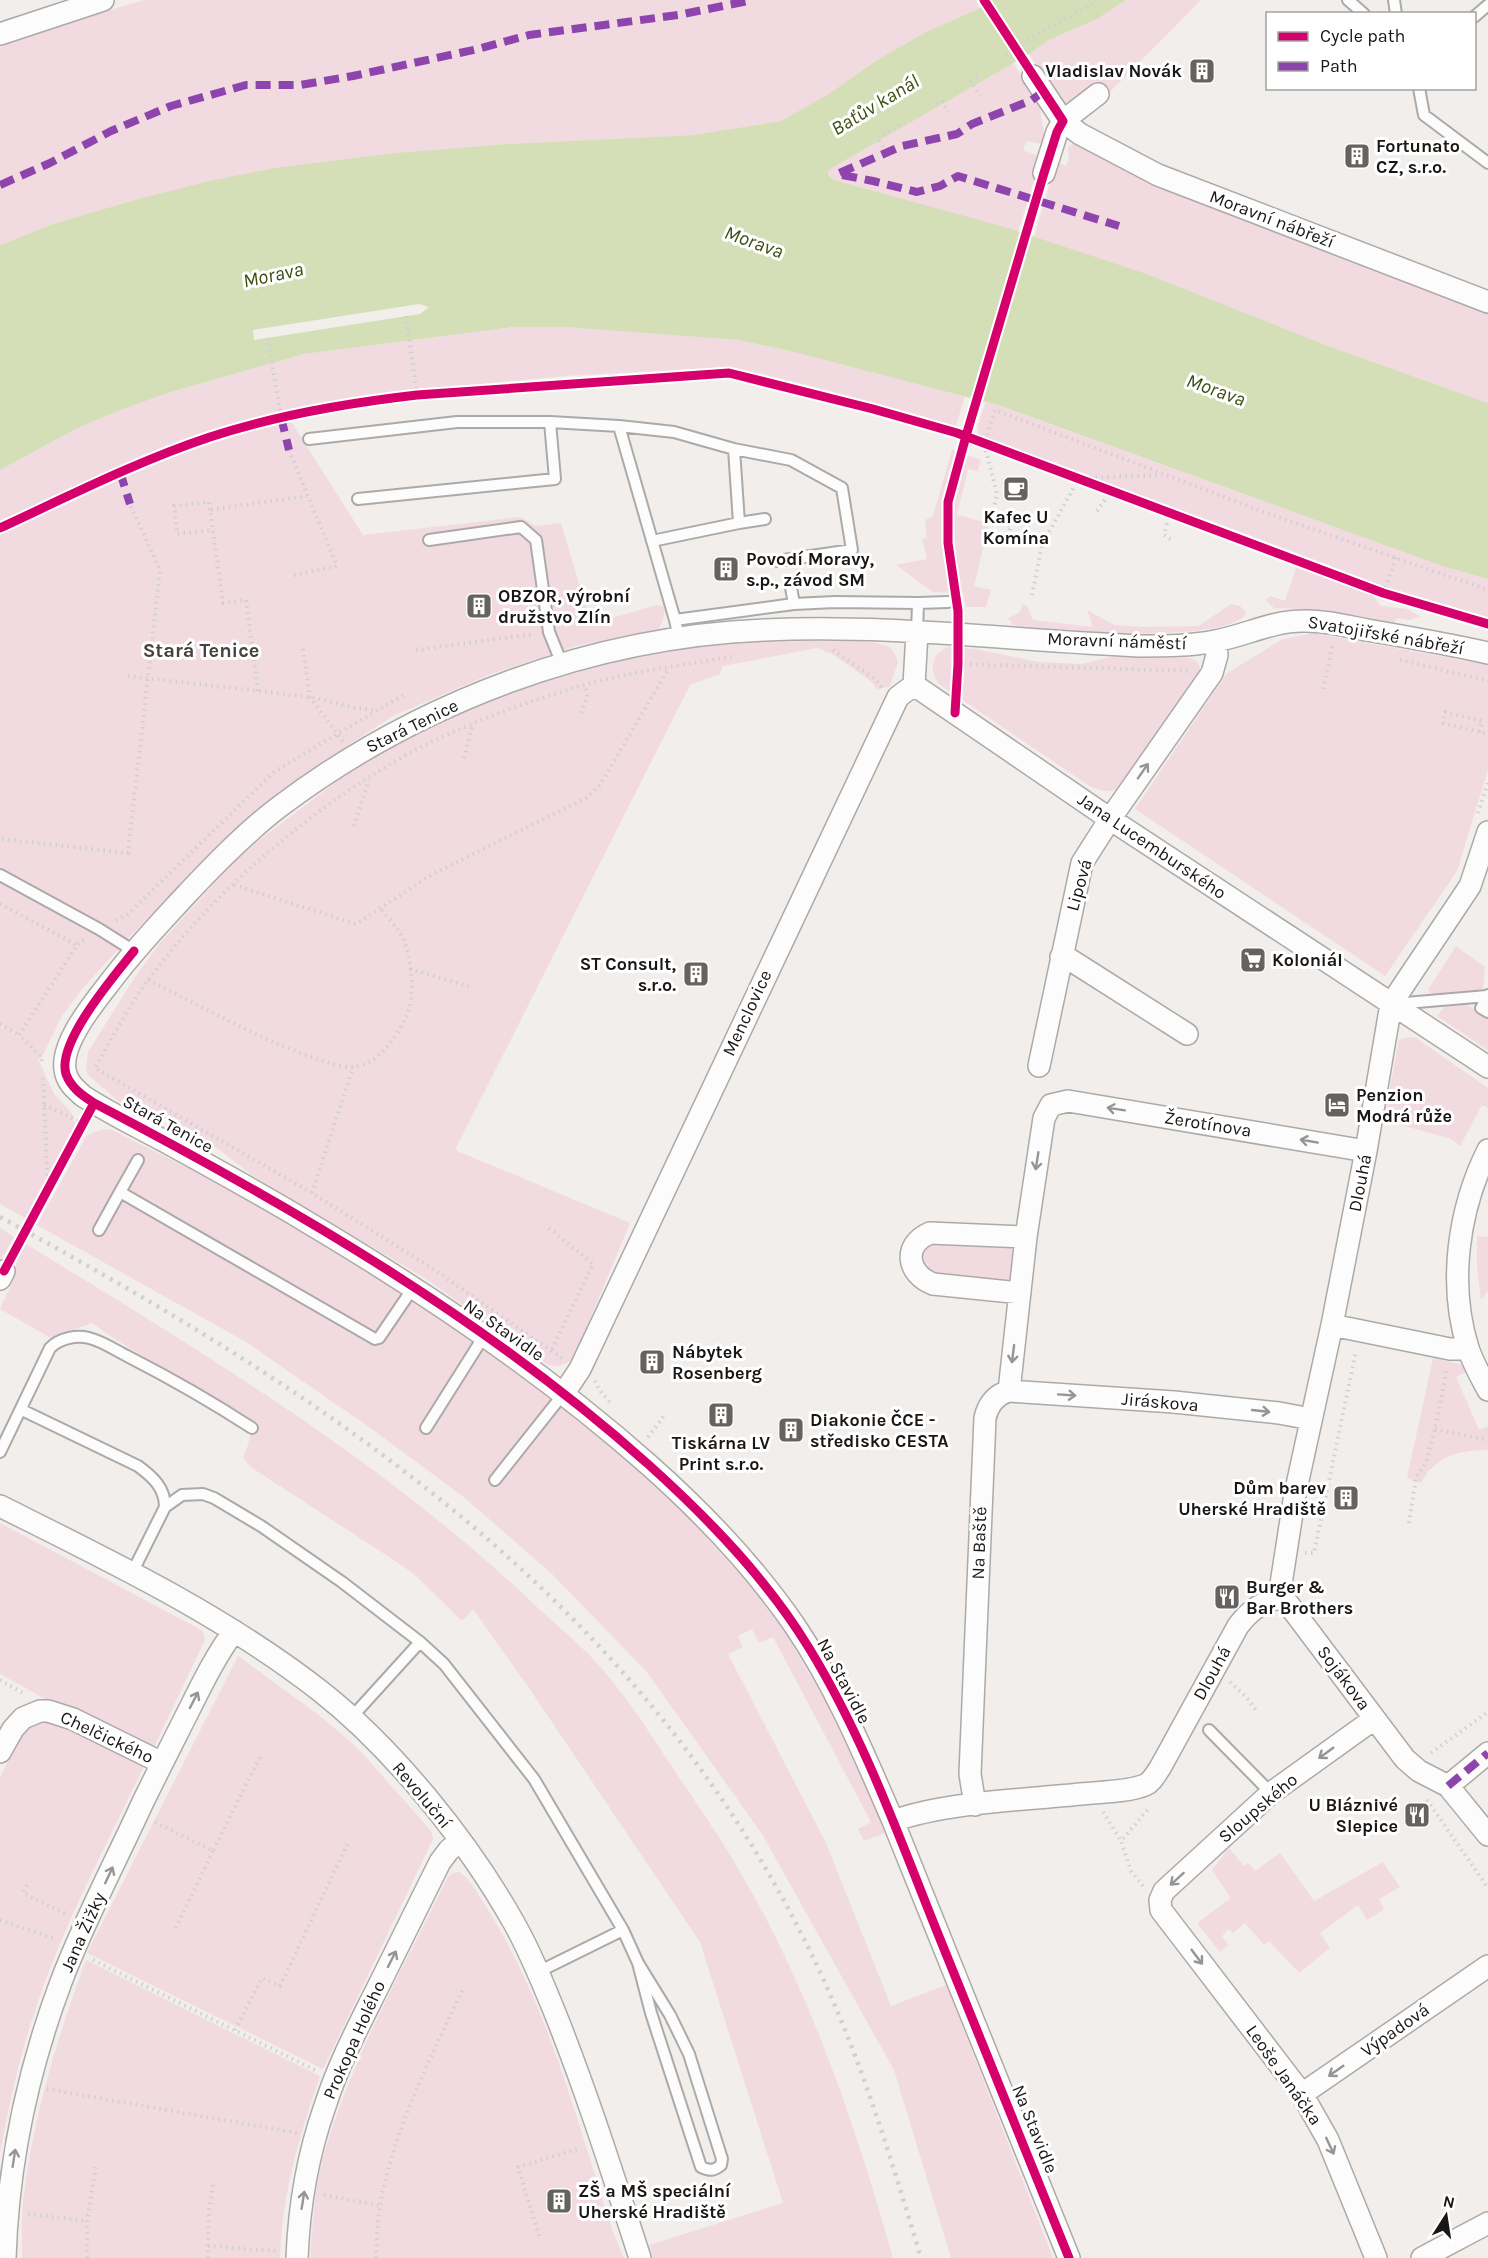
<svg xmlns="http://www.w3.org/2000/svg" width="1488" height="2258" viewBox="0 0 1488 2258" font-family="Karla,sans-serif">
<rect width="100%" height="100%" fill="#f1eeeb"/>
<path fill="#f2dae1" d="M144,0H975L980,8L928,31L877,60L830,93L781,121L693,135L506,144L394,153L281,167L131,201L53,224L0,245V46L75,20Z
M1126,0H1201L1106,96L1080,97L1070,102H1060L1029,54L1049,40L1097,19Z
M1013,63L1039,102L1045,140L1042,144L1026,141L1023,150L1041,157L1018,232L834,180L828,175V171L832,168Z
M1075,142L1488,312V403L1331,347L1147,274L1034,237L1056,162L1066,166L1069,159L1068,147Z
M514,327H564L738,340L790,351L965,396L956,426L807,385L730,367L565,376L409,391L318,403L217,430L157,451L156,458L211,436L281,417L292,423L363,535L520,517L536,526L561,523L591,624L657,605L665,607L664,616L659,629L576,646L491,674L393,716L324,761L262,807L136,930L82,989L62,1016L42,1057L38,1059L54,1094L71,1112L75,1124L67,1145L25,1218L0,1204V1026L20,1036L0,1025V470L74,430L120,410L171,392L304,354Z
M986,401L1445,567L1488,579V617L1388,588L1225,526L1118,488L1081,472L978,436V425Z
M952,450L981,460L978,471L968,469L957,515L989,523L974,586L991,590L986,607H966L963,593L933,592L896,565L927,559L922,539L927,538L925,520L933,516Z
M1297,565L1371,593L1381,606L1407,609L1420,616L1410,620L1397,618L1394,623L1325,610L1274,608L1266,600L1270,596L1285,601Z
M1023,604L1028,607L1033,620L1093,627L1087,610L1114,625L1143,627L1199,626L1231,604L1240,606L1245,611L1246,614C1225,644 1050,632 1013,625L1008,618L1019,613Z
M1313,633L1488,665V770L1457,871L1385,976L1135,809L1227,673L1283,639Z
M819,641C837,642 872,639 887,646C893,649 896,656 898,662L890,686L877,690L872,682L832,654L817,648L723,666L720,674L690,685L455,1150L630,1223L573,1360L559,1366L548,1365L426,1279L252,1175L205,1139L169,1119L134,1111L117,1100L88,1075L86,1069L88,1052L135,977L161,942L240,855L345,775L431,725L544,681L620,661L679,649L758,642Z
M948,647L975,649L1039,662L1081,664L1115,656L1190,658C1200,662 1200,666 1201,676L1128,785C1113,793 1103,793 1088,785L939,684C928,669 932,654 948,647Z
M1456,946L1485,967L1483,988L1470,995L1453,996L1488,1018V1050L1437,1016L1452,997L1440,1002L1428,990Z
M1409,1037L1416,1038L1488,1088V1108L1482,1105L1460,1146L1451,1139L1384,1120L1399,1040Z
M104,1129L112,1130L238,1193L425,1306L513,1367L595,1433L687,1516L767,1604L783,1629L825,1701L858,1767L885,1833L864,1841L858,1829L871,1822L773,1637L759,1643L752,1629L738,1636L743,1647L728,1654L826,1843L891,2006L946,1985L1053,2258H951L894,2070L762,1834L646,1671L552,1574L465,1498L369,1427L246,1342L37,1225L86,1137L92,1133Z
M0,1228L14,1237L0,1261Z
M1477,1236L1488,1237V1291L1481,1300L1477,1268Z
M930,1241L1013,1246L1010,1282L943,1280L921,1271L920,1250Z
M26,1244C205,1354 387,1463 539,1609C558,1626 578,1643 595,1661C626,1695 651,1735 676,1773C701,1810 726,1846 747,1884C813,1999 857,2131 893,2258H653L649,2245L783,2203L700,1942L531,1691L473,1609L462,1621L416,1576L403,1566L252,1468L243,1458L248,1445L253,1422L113,1338L92,1323L51,1338L0,1309L12,1283L17,1260Z
M1433,1358L1464,1365L1468,1371L1456,1377L1479,1430L1488,1426V1450C1459,1450 1435,1456 1421,1483L1407,1478Z
M0,1523L203,1631L205,1640L155,1745L147,1746L58,1706L0,1674Z
M238,1656L320,1716L344,1736L363,1754L431,1831L433,1839L323,2069L87,1953Z
M51,1719L140,1761L143,1768C105,1848 62,1927 35,2011C19,2057 9,2105 0,2153V1778L25,1728L37,1721Z
M1229,1848L1244,1866L1248,1863L1255,1871L1280,1853L1314,1901L1383,1862L1400,1887L1379,1899L1384,1909L1367,1920L1358,1905L1320,1933L1330,1948L1299,1973L1269,1941L1264,1945L1245,1923L1233,1933L1229,1929L1222,1936L1228,1945L1220,1952L1197,1923L1231,1898L1212,1870Z
M459,1872C471,1879 479,1897 487,1908C549,2007 577,2122 613,2232L624,2258H310C313,2225 314,2190 323,2158C351,2059 403,1969 448,1877L453,1873Z
M86,1960L320,2076C299,2136 282,2195 280,2258H22C22,2237 21,2215 24,2194C34,2113 58,2036 86,1960Z"/>
<path fill="#d4dfb8" d="M992,0H1126L1097,19L1049,40L1029,54L832,168L828,171V175L834,180L1008,228L1147,274L1331,347L1488,403V579L1445,567L998,405L790,351L738,340L564,327H514L304,354L171,392L120,410L74,430L0,470V245L53,224L131,201L209,181L281,167L394,153L506,144L693,135L781,121L830,93L877,60L928,31L980,8Z"/>
<path fill="#f1eeeb" d="M419,304L429,307L420,314L254,340L253,330Z"/>
<g fill="none" stroke-linecap="round" stroke-linejoin="round">
<defs>
<path id="lane" d="M1348,0L1364,14
M1394,0L1396,14
M1474,17L1488,5
M1419,88L1424,115L1488,163
M309,439L457,422H550
M358,499L555,479L550,422L619,426
M739,523L765,519
M429,540L521,527L536,540L549,632L562,664
M652,541L739,523L734,449
M790,582L794,604
M918,603L948,602
M675,620L619,426L674,432L734,449L791,460L842,488L852,550L777,561
M679,637L675,620L794,604L835,602L918,603L917,633
M0,875L99,929L134,951
M1488,995L1481,1008L1488,1012
M1394,1004L1487,996
M120,1192L138,1160
M99,1230L120,1192L375,1339L379,1338L413,1288
M22,1410L138,1466C153,1477 165,1488 165,1507L182,1495L203,1494L214,1498L261,1526L342,1582L420,1642L444,1664L534,1779L623,1930L638,1963L651,2013L701,2167C710,2171 714,2171 721,2165L722,2159L689,2054L670,2015L638,1963
M426,1428L484,1336
M0,1452L50,1348C60,1338 76,1335 89,1338C102,1341 115,1350 127,1356C170,1378 212,1402 252,1428
M495,1480L564,1393
M132,1573L165,1507
M351,1718L420,1642
M1209,1730L1271,1793
M538,1972L623,1930"/>
<path id="street" d="M0,34L103,0
M1033,76L1063,121L1057,132L1044,173
M1098,94L1063,121L1080,134L1158,175L1488,302
M914,685L1110,819L1488,1067
M1488,832L1470,886L1391,1004L1366,1151L1332,1325L1295,1494L1281,1584L1283,1597L1405,1759L1419,1771L1448,1786L1488,1835
M1061,957L1069,959L1187,1034
M1039,1066L1082,863L1110,819L1212,673L1217,655L1215,641
M1488,1150C1458,1210 1448,1284 1468,1348C1473,1363 1481,1377 1488,1390
M0,1279L4,1271
M1020,1293L933,1284C907,1274 902,1245 930,1233L1026,1237
M1332,1325L1450,1349H1468
M1009,1391L1026,1237L1044,1118L1051,1105L1068,1101L1366,1151
M564,1393L580,1369L898,697L914,685L917,633
M0,1506C110,1561 221,1614 319,1690C393,1748 468,1841 514,1923C531,1953 544,1986 557,2018C588,2096 614,2178 640,2258
M1374,1719L1271,1793L1164,1891L1160,1900L1161,1910L1302,2094L1328,2140L1376,2258
M0,1752L13,1729L23,1718L40,1711H48L73,1719L162,1763
M1448,1786L1488,1753
M975,1805L970,1774L985,1418C988,1405 995,1395 1009,1391L1174,1402L1279,1413L1311,1419
M893,1821C947,1802 1023,1800 1081,1794C1099,1792 1128,1792 1145,1785C1152,1782 1155,1775 1160,1768L1238,1626C1250,1610 1263,1601 1283,1597
M1302,2094L1488,1966
M5,2258C8,2164 28,2070 61,1982C84,1921 115,1863 142,1804C158,1771 175,1738 191,1706C204,1680 217,1654 234,1631
M297,2258C299,2207 308,2154 325,2106C338,2065 358,2027 377,1989C398,1947 419,1905 440,1862L449,1850L460,1841
M1069,2258L893,1821C864,1754 836,1687 795,1626C754,1566 703,1513 649,1465C544,1372 427,1293 307,1222C261,1194 213,1168 166,1142C138,1127 109,1113 83,1096C74,1088 66,1081 65,1069C61,1041 97,999 114,977C136,948 160,923 184,897C214,865 245,833 279,807C418,702 591,637 765,630C890,624 1016,641 1141,646C1165,646 1191,646 1215,641C1244,636 1272,621 1302,621C1324,620 1346,626 1367,630C1408,637 1448,644 1488,653
M1422,2258L1488,2223"/>
</defs>
<use href="#lane" stroke="#acaaa7" stroke-width="14"/>
<use href="#street" stroke="#acaaa7" stroke-width="24"/>
<path stroke="#d1cfcf" stroke-width="4" stroke-dasharray="1.5 4.5" stroke-linecap="butt" d="M1028,40L1097,0
M1006,55L1027,42
M977,77L971,81L980,96
M942,101L948,112
M937,104L947,99
M886,152L877,137L905,122
M406,316L417,395
M268,338L281,417
M289,450L337,566L290,576
M210,510L209,502L174,506L177,534L213,530
M1097,511L1112,490
M1170,512L1164,535L1173,541
M0,528C69,496 138,461 210,437C277,415 347,403 417,395L729,373L873,409L966,436
M1042,545L1008,537L1011,526L991,521L997,494L984,443L995,410L1261,511L1488,590
M1383,593L1396,558
M1032,595L1042,545L1079,478L1162,475
M303,649L310,697L343,742
M416,650L534,634
M833,650L875,679L882,687
M1400,660L1488,681
M958,664L1189,671
M128,676L310,697L356,708L377,710
M1323,689L1333,644
M258,691L246,600L223,603L210,510L307,496
M581,713L587,696L585,685
M1480,732L1482,721L1445,712L1443,723L1488,734
M464,758L473,723
M1478,813L1488,782
M354,826L369,780
M2,839L128,853L160,570L130,504
M234,885L356,924L431,875L586,798L600,785L669,668
M0,904L77,945
M116,920L127,915L275,771L405,694
M410,969L471,987
M148,980C204,1007 259,1040 318,1059C328,1063 343,1068 354,1067C378,1065 398,1035 407,1015C415,995 412,958 403,938C398,928 388,918 381,909
M0,1024L19,1035
M42,1061V1057L19,1035L77,945L87,938
M43,1078L48,1191
M44,1105L79,1121
M312,1193L353,1067
M549,1228L593,1264L551,1351
M562,1358L433,1269L312,1193L95,1068C112,1038 128,1007 149,979C216,888 319,801 419,748C471,722 528,701 584,685C633,671 685,665 735,656
M595,1381L600,1391L610,1402
M1435,1429L1488,1440
M648,1437L664,1416
M1409,1523L1416,1477L1426,1463L1435,1429L1447,1368
M1305,1553H1314L1356,1351
M0,1680L25,1694
M1230,1682L1246,1697L1258,1713
M1431,1753L1488,1712
M1427,1800L1488,1888
M1103,1812L1121,1841
M155,1822L213,1851L261,1755
M27,1885L23,1893L66,1914
M1143,1886L1131,1871L1121,1841L1150,1807
M0,1920L56,1939
M176,1928L213,1851
M93,1960L317,2071
M235,2030L262,1978L280,1986L348,1843
M47,2089L297,2133
M324,2195L381,2206
M28,2214L87,2221
M539,2236L518,2167L581,2148
M208,2246L209,2211L214,2180
M87,2258V2221L96,2166
M208,2258V2246L276,2251
M376,2258C377,2246 377,2233 378,2221C386,2144 431,2057 464,1987"/>
<use href="#lane" stroke="#fdfcfc" stroke-width="10"/>
<use href="#street" stroke="#fdfcfc" stroke-width="21"/>
<path stroke="#d2d1d1" stroke-width="4.5" stroke-dasharray="3 6" stroke-linecap="butt" d="M0,1217C328,1396 631,1594 804,1939C856,2041 888,2149 921,2258"/>
<path stroke="#8e44ad" stroke-width="8" stroke-dasharray="15 8" stroke-linecap="butt" d="M1044,91L1032,100L972,124L957,134L902,146L837,174L873,181L917,192L940,186L958,176L1119,226
M0,185L50,163L111,131L171,106L246,85H300L353,76L478,49L529,35L678,15L753,0
M281,417L289,450
M120,472L130,504
M1448,1786L1488,1753"/>
<defs>
<path id="cycleway" d="M0,528C69,496 138,461 210,437C277,415 347,403 417,395L729,373L873,409L957,433L1383,593L1488,624
M955,713L958,664V611L948,543V502L966,436L1044,173L1057,132L1063,121L984,0
M134,951C115,975 56,1043 66,1074C71,1088 83,1096 94,1103C289,1205 485,1318 649,1465C709,1519 767,1579 809,1648C863,1736 898,1834 936,1929C980,2039 1025,2148 1069,2258
M4,1271L94,1103"/>
</defs>
<use href="#cycleway" stroke="#fff" stroke-width="13"/>
<use href="#cycleway" stroke="#d6006c" stroke-width="9"/>
</g>
<defs><path id="oneway-shaft" d="M-6 0H5M1.5-3L5.5 0L1.5 3" fill="none" stroke-width="1.6" stroke-linecap="round" stroke-linejoin="round" transform="scale(1.5)"/></defs>
<g stroke="#969594">
<use href="#oneway-shaft" transform="translate(1143 771) rotate(-55)"/>
<use href="#oneway-shaft" transform="translate(1116 1109) rotate(-171)"/>
<use href="#oneway-shaft" transform="translate(1309 1141) rotate(-170)"/>
<use href="#oneway-shaft" transform="translate(1037 1161) rotate(99)"/>
<use href="#oneway-shaft" transform="translate(1013 1354) rotate(97)"/>
<use href="#oneway-shaft" transform="translate(1067 1395) rotate(4)"/>
<use href="#oneway-shaft" transform="translate(1261 1411) rotate(6)"/>
<use href="#oneway-shaft" transform="translate(194 1700) rotate(-63)"/>
<use href="#oneway-shaft" transform="translate(1326 1753) rotate(144)"/>
<use href="#oneway-shaft" transform="translate(109 1875) rotate(-65)"/>
<use href="#oneway-shaft" transform="translate(1177 1879) rotate(138)"/>
<use href="#oneway-shaft" transform="translate(1197 1957) rotate(53)"/>
<use href="#oneway-shaft" transform="translate(392 1959) rotate(-63)"/>
<use href="#oneway-shaft" transform="translate(1336 2071) rotate(145)"/>
<use href="#oneway-shaft" transform="translate(1330 2146) rotate(65)"/>
<use href="#oneway-shaft" transform="translate(14 2158) rotate(-81)"/>
<use href="#oneway-shaft" transform="translate(303 2200) rotate(-81)"/>
</g>
<defs>
<symbol id="building-square" viewBox="-11 -11 22 22"><rect x="-9" y="-9" width="18" height="18" rx="4" fill="#656260" stroke="#fff"/><path d="M-4-6H4V6H1V3H-1V6H-4ZM-2.5-4.3h1.7v1.8h-1.7ZM.8-4.3h1.7v1.8H.8ZM-2.5-1h1.7V.8h-1.7ZM.8-1h1.7V.8H.8Z" fill="#fff"/></symbol>
<symbol id="cafe-square" viewBox="-11 -11 22 22"><rect x="-9" y="-9" width="18" height="18" rx="4" fill="#656260" stroke="#fff"/><path d="M-5.5-4.5H6V0H3Q3 3.5 0 3.5H-2.5Q-5.5 3.5-5.5 0ZM3-3.2v2h1.7v-2ZM-6 4.5H4V6H-6Z" fill="#fff"/></symbol>
<symbol id="supermarket-square" viewBox="-11 -11 22 22"><rect x="-9" y="-9" width="18" height="18" rx="4" fill="#656260" stroke="#fff"/><path d="M-6-5.5h2.5l.6 2H6L4.5 2H-2.5L-4.4-4H-6ZM-1.5 3.2a1.3 1.3 0 1 0 .1 0ZM3 3.2a1.3 1.3 0 1 0 .1 0Z" fill="#fff"/></symbol>
<symbol id="hotel-square" viewBox="-11 -11 22 22"><rect x="-9" y="-9" width="18" height="18" rx="4" fill="#656260" stroke="#fff"/><path d="M-6-4.5h1.5V1H6V5H4.5V3h-9V5H-6ZM-4 0a1.8 1.8 0 1 1 3.6 0ZM.5 0V-2.5h3Q6-2.5 6 0Z" fill="#fff"/></symbol>
<symbol id="restaurant-square" viewBox="-11 -11 22 22"><rect x="-9" y="-9" width="18" height="18" rx="4" fill="#656260" stroke="#fff"/><path d="M-5-6h1v4h1v-4h1v4h1v-4h1v5L-1.5 .5V6h-2V.5L-5-1ZM5-6V6H3V1.5H1.5Q1.5-4 5-6Z" fill="#fff"/></symbol>
</defs>
<g fill-rule="evenodd">
<use href="#building-square" x="1187" y="56" width="30" height="30"/>
<use href="#building-square" x="1342" y="141" width="30" height="30"/>
<use href="#cafe-square" x="1001" y="474" width="30" height="30"/>
<use href="#building-square" x="711" y="554" width="30" height="30"/>
<use href="#building-square" x="464" y="591" width="30" height="30"/>
<use href="#supermarket-square" x="1238" y="945" width="30" height="30"/>
<use href="#building-square" x="681" y="959" width="30" height="30"/>
<use href="#hotel-square" x="1322" y="1090" width="30" height="30"/>
<use href="#building-square" x="637" y="1347" width="30" height="30"/>
<use href="#building-square" x="706" y="1400" width="30" height="30"/>
<use href="#building-square" x="776" y="1415" width="30" height="30"/>
<use href="#building-square" x="1331" y="1483" width="30" height="30"/>
<use href="#restaurant-square" x="1212" y="1582" width="30" height="30"/>
<use href="#restaurant-square" x="1402" y="1800" width="30" height="30"/>
<use href="#building-square" x="544" y="2186" width="30" height="30"/>
</g>
<g text-anchor="middle" dominant-baseline="central" stroke-width="6" stroke-linejoin="round" paint-order="stroke">
<g font-size="18" font-weight="bold" fill="#191715" stroke="#fff" text-anchor="start">
<text x="1182" y="71" text-anchor="end">Vladislav Novák</text>
<text x="1376" y="146">Fortunato<tspan x="1376" dy="21">CZ, s.r.o.</tspan></text>
<text x="1016" y="517" text-anchor="middle">Kafec U<tspan x="1016" dy="21">Komína</tspan></text>
<text x="746" y="559">Povodí Moravy,<tspan x="746" dy="21">s.p., závod SM</tspan></text>
<text x="498" y="596">OBZOR, výrobní<tspan x="498" dy="21">družstvo Zlín</tspan></text>
<text x="1272" y="960">Koloniál</text>
<text x="676" y="964" text-anchor="end">ST Consult,<tspan x="676" dy="21">s.r.o.</tspan></text>
<text x="1356" y="1095">Penzion<tspan x="1356" dy="21">Modrá růže</tspan></text>
<text x="672" y="1352">Nábytek<tspan x="672" dy="21">Rosenberg</tspan></text>
<text x="810" y="1420">Diakonie ČCE -<tspan x="810" dy="21">středisko CESTA</tspan></text>
<text x="721" y="1443" text-anchor="middle">Tiskárna LV<tspan x="721" dy="21">Print s.r.o.</tspan></text>
<text x="1326" y="1488" text-anchor="end">Dům barev<tspan x="1326" dy="21">Uherské Hradiště</tspan></text>
<text x="1246" y="1587">Burger &amp;<tspan x="1246" dy="21">Bar Brothers</tspan></text>
<text x="1398" y="1805" text-anchor="end">U Bláznivé<tspan x="1398" dy="21">Slepice</tspan></text>
<text x="578" y="2191">ZŠ a MŠ speciální<tspan x="578" dy="21">Uherské Hradiště</tspan></text>
</g>
<g font-size="18" fill="#191715" stroke="#fff">
<text transform="translate(1272 219) rotate(21)">Moravní nábřeží</text>
<text transform="translate(1386 635) rotate(10)">Svatojiřské nábřeží</text>
<text transform="translate(1117 641) rotate(2)">Moravní náměstí</text>
<text transform="translate(412 726) rotate(-26)">Stará Tenice</text>
<text transform="translate(1152 846) rotate(34)">Jana Lucemburského</text>
<text transform="translate(1079 885) rotate(-74)">Lipová</text>
<text transform="translate(747 1013) rotate(-65)">Menclovice</text>
<text transform="translate(168 1124) rotate(29)">Stará Tenice</text>
<text transform="translate(1208 1124) rotate(9)">Žerotínova</text>
<text transform="translate(1360 1183) rotate(-79)">Dlouhá</text>
<text transform="translate(504 1330) rotate(35)">Na Stavidle</text>
<text transform="translate(1160 1402) rotate(5)">Jiráskova</text>
<text transform="translate(979 1543) rotate(-88)">Na Baště</text>
<text transform="translate(1212 1673) rotate(-61)">Dlouhá</text>
<text transform="translate(1344 1678) rotate(53)">Sojákova</text>
<text transform="translate(844 1681) rotate(62)">Na Stavidle</text>
<text transform="translate(107 1737) rotate(25)">Chelčického</text>
<text transform="translate(422 1795) rotate(50)">Revoluční</text>
<text transform="translate(1258 1808) rotate(-40)">Sloupského</text>
<text transform="translate(83 1932) rotate(-66)">Jana Žižky</text>
<text transform="translate(1395 2030) rotate(-35)">Výpadová</text>
<text transform="translate(354 2040) rotate(-66)">Prokopa Holého</text>
<text transform="translate(1284 2075) rotate(55)">Leoše Janáčka</text>
<text transform="translate(1035 2129) rotate(68)">Na Stavidle</text>
</g>
<g font-size="20" font-style="italic" fill="#3f4d12" stroke="#fff">
<text transform="translate(875 105) rotate(-31)">Baťův kanál</text>
<text transform="translate(754 242) rotate(20)">Morava</text>
<text transform="translate(273 275) rotate(-12)">Morava</text>
<text transform="translate(1216 390) rotate(20)">Morava</text>
</g>
<g font-size="20" font-weight="bold" fill="#47423e" stroke="#fff">
<text x="201" y="650">Stará Tenice</text>
</g>
</g>
<rect x="1266" y="12" width="210" height="78" fill="#ffffff" stroke="#a3a2a1" stroke-width="1.5"/>
<rect x="1278" y="32" width="30" height="9" fill="#d6006c" stroke="#a3a2a1" stroke-width="1.5"/>
<text x="1320" y="42" font-size="18" fill="#191715">Cycle path</text>
<rect x="1278" y="62" width="30" height="9" fill="#8e44ad" stroke="#a3a2a1" stroke-width="1.5"/>
<text x="1320" y="72" font-size="18" fill="#191715">Path</text>
<g transform="translate(1446 2216) rotate(12)" stroke="#ffffff" stroke-width="4.5" paint-order="stroke">
<path d="M0-4.5L10 22L0 15L-10 22Z" fill="#191715"/>
<text y="-9" font-size="16" font-weight="bold" text-anchor="middle" fill="#191715">N</text>
</g>
</svg>
